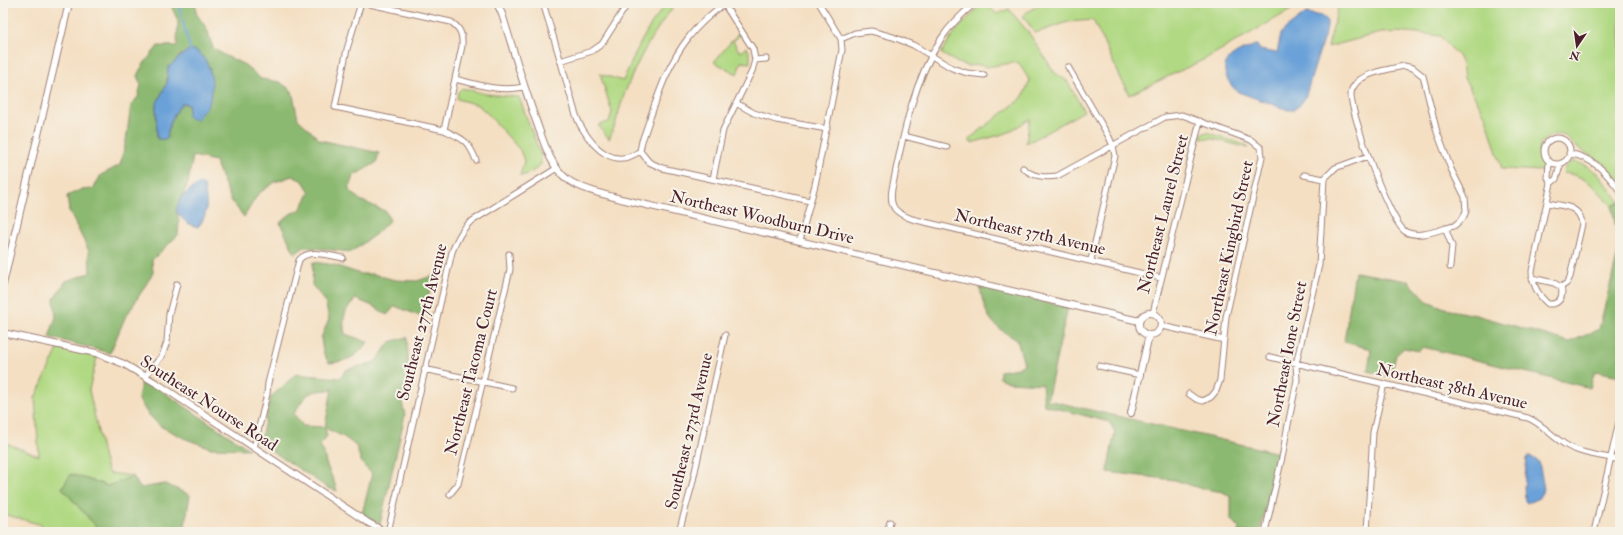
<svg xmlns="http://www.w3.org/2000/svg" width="1623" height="535" viewBox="0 0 1623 535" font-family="'IM FELL Double Pica',serif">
<rect width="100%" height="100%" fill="#f7f3e8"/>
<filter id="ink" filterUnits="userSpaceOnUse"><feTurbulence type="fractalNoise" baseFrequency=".025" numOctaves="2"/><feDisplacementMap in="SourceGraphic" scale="8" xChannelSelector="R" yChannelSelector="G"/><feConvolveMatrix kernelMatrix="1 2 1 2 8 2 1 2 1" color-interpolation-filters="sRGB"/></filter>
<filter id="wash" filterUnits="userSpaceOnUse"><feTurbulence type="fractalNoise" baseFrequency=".012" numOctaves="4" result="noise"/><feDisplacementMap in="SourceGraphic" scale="16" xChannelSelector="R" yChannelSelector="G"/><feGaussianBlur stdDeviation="0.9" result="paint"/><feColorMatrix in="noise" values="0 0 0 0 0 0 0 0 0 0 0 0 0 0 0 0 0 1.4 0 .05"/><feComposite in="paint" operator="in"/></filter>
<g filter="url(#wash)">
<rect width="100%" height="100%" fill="#f4dfc2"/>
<path fill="#b1d983" stroke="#7e7c57" d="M668,3H677C653,31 637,61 624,95C619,110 616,125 609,139L598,125L609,122L612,112L600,74L623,81C635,53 647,25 668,3Z
M982,3H988L991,9L997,14L1009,9L1029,33L1054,72L1067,81L1084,111L1033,140L1026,143L1030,119L1007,133L971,143L969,139L1022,98L1030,81L1018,62L986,67L981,65L967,66L958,63L942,54V51L955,32Z
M1042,3H1303L1205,59L1129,95L1093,20L1068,22L1035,33L1023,16L1027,12Z
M1320,3H1620V187C1617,181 1613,174 1609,169C1602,159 1586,154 1576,147C1572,144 1569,139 1565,136C1554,131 1540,139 1539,151C1538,156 1542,160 1544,164L1542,171L1502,169L1486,117L1464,78L1462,64L1458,56L1440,36L1409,32L1380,33L1328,47L1338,7Z
M739,32L740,35L733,41L740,52L747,47L750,55V63L741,62L737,74L714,62Z
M462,88L486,94L519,97L541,156V164C536,170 528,175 520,176L524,161L520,150L486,112L478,105L457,99L458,92Z
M1207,132L1248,146V148L1210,138L1208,139L1201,138L1202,134Z
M1574,161L1589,167L1598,174L1620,202L1612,206C1597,190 1587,175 1563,173C1565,166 1567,163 1574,161Z
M59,347L97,357L89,390L104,459L108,473L133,476L108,486L71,474L62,488L101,532H41L42,525L3,514V442L39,456L35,398Z"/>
<path fill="#8cb971" stroke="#6b6c4e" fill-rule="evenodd" d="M170,3H196V13L207,29L213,48L224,55L245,65L261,79L280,82L292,91L298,119L320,140L379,153L376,163L353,176L349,189L360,200L385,211L390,220L376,234L351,252L304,247L295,254L280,223L290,214L300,210L310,192L303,181L292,176L275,182L258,194L244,217L231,200L215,161L193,156L188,183L176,210L179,221L178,235L152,260L153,273L124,320L110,353L49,337L56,317L54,299L66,281L90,273L89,251L69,211L67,196L80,190L93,189L101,175L120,165L126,141L131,105L138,97L141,85L137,76C142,64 150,57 158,46H177L178,21ZM197,51L210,68L209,104L202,111L182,103C174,113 168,125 167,138L157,139L156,105L167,83L168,67L176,62L180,55Z
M1620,202V376L1595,371L1590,388L1423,347L1419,351L1404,348L1396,355L1390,377L1368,371L1371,349L1344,342L1355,272L1408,281L1427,301L1450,310L1476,315L1570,342L1599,329L1619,249L1612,206Z
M313,262L334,265L361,274H373L395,280L417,281L435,275L422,317L395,306L387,315L375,307L356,299C344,309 342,319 345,334L368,342C358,357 345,362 329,363L323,352L321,338L329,319L325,301L312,285Z
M980,287L1068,307L1047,400L1279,453L1260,532H1238L1239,528L1231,520V497L1223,492L1199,488L1175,480L1107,472L1115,432L1109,422L1044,405L1042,384L1009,382L999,378L1000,371L1018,368L1024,364L1017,340C991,325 985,317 980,287Z
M407,337L408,358V376L402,403L405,415L380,524L362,514L372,474L362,464L356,446L344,437L325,428L327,436L320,445C325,454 324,454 326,463C329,472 335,481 337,491L328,488L260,443L270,398L296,374L340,378L346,370L375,362L390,342ZM332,388L325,427L303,426L294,414C306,394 306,391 331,390Z
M142,378L249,449L211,448L186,439L160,426L147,413L138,398Z
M71,474L108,486L133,476L140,488L165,484L190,495L184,532H101L62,488Z"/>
<path fill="#6aa1d8" stroke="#5a6082" d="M1306,13L1322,16L1327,20V27L1305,98C1300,105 1297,110 1288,110L1238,92C1229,85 1219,69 1229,59C1236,52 1246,49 1255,45H1257L1260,50L1277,53L1281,34L1285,29Z
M191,49C211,54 216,86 209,103C207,108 199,115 196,120L188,117V110L189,105L182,103C174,113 168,125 167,139H157L156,105L167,83L168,67C178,60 180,55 191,49Z
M199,183L204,186C207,202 209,214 198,227C188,225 181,219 176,210L181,197Z
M1530,456L1539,462L1544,489L1538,499L1527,503L1525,501L1524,487L1527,458Z"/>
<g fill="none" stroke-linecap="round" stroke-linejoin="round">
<path stroke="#6aa1d8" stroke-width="2" d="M178,3L191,52"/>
</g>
</g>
<g filter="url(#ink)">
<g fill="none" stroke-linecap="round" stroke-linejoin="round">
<defs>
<path id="minor" d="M361,3L347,49L335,107L444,130C463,139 468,140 476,160
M365,3L451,22C460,28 463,34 462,46L444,130
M543,3C552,32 561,61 569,91C573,103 575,118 582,128C595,150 615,169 640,151
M975,3C963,13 950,25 941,39C912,84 903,136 892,189C889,208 896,213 912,219L1161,278
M841,39L855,33L871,31L893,37L913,45L952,68L967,73L984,75
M755,60L766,59
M560,61L592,51L602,44L628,3
M1404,66L1413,68L1423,76L1437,132L1451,169L1465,197L1466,211L1463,218L1454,226C1440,229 1420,239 1406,232C1390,224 1351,114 1351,95C1351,92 1352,88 1354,86C1361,73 1390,69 1404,66Z
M1068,67L1109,137L1113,146L1115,156L1091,260
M455,79C480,85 499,92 524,87
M736,103L754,113L776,120L827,129
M904,136L947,147
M1544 151a13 13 0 1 1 26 0a13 13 0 1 1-26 0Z
M640,151L649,162L662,168L810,201
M640,151L642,141C655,105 665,67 689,37C698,25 712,13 725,3
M1569,153C1595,159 1605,171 1620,191
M1549,162L1548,178L1551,183L1532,271C1532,284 1538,295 1548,304C1559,305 1564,297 1561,287
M1023,168C1033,177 1044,178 1057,176L1165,117L1182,115L1251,140L1261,148L1262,157L1226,317L1220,380L1216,391L1211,397L1203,401L1196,399L1189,394
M1304,175L1324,179L1335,168L1368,156
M713,179L723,130L752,71L755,60L753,49L724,4
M1551,183L1556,179L1561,163
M1547,203C1563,206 1580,205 1582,224L1570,277L1567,283L1561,287
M1445,228L1452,246L1450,267
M800,240L815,185L842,50L841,39L819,3
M1532,278L1554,283L1561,287
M1153,313L1200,121
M1162,326L1224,340
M1270,357L1528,418C1543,424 1552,437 1566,445C1581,454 1603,456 1620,460
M1099,366L1140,375
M424,369L512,388
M145,376L162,356L167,342L169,314L177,284
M254,448L267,394L268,383L299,260C308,248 330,256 343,258
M450,494L458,484L509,274L510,269L509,254
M388,532L452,252C456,241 460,232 469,223L557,168
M679,532L692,485L725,335
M887,532L890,522
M1265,532L1283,453L1286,435L1297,380L1296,364L1319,265L1324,179
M1367,532L1373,432L1384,384
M1594,532L1620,417"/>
<path id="tertiary" d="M497,3L502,14C513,49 523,84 535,118C543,139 549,165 567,179C579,189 606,195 621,199L1139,321
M3,284L69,3
M1139 324a11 11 0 1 1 22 0a11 11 0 1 1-22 0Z
M3,333L96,353L124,364L161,386L367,522L385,532
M1131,413L1149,335"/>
</defs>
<use href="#minor" stroke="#9f7f76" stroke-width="7"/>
<use href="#tertiary" stroke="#9f7f76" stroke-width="8"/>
<use href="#minor" stroke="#fff" stroke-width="5"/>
<use href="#tertiary" stroke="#fff" stroke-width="6"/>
</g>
</g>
<g text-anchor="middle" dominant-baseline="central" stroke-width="4" stroke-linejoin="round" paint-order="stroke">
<g font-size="17" fill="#4a1f2b" stroke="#f7f3e8">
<text transform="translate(1163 214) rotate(-76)">Northeast Laurel Street</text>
<text transform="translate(762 217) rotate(13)">Northeast Woodburn Drive</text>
<text transform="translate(1030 232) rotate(13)">Northeast 37th Avenue</text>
<text transform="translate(1229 248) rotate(-78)">Northeast Kingbird Street</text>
<text transform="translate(422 322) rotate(-76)">Southeast 277th Avenue</text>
<text transform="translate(1287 354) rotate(-79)">Northeast Ione Street</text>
<text transform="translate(471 372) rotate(-76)">Northeast Tacoma Court</text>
<text transform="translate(1452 386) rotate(13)">Northeast 38th Avenue</text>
<text transform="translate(209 403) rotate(33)">Southeast Nourse Road</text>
<text transform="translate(689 431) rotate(-77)">Southeast 273rd Avenue</text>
</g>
</g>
<rect width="1623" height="535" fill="none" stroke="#f7f3e8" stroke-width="16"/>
<g transform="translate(1577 46) rotate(193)" stroke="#f7f3e8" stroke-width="3" paint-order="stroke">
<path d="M0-3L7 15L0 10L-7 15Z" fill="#4a1f2b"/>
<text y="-6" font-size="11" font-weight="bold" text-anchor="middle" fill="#4a1f2b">N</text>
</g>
</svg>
